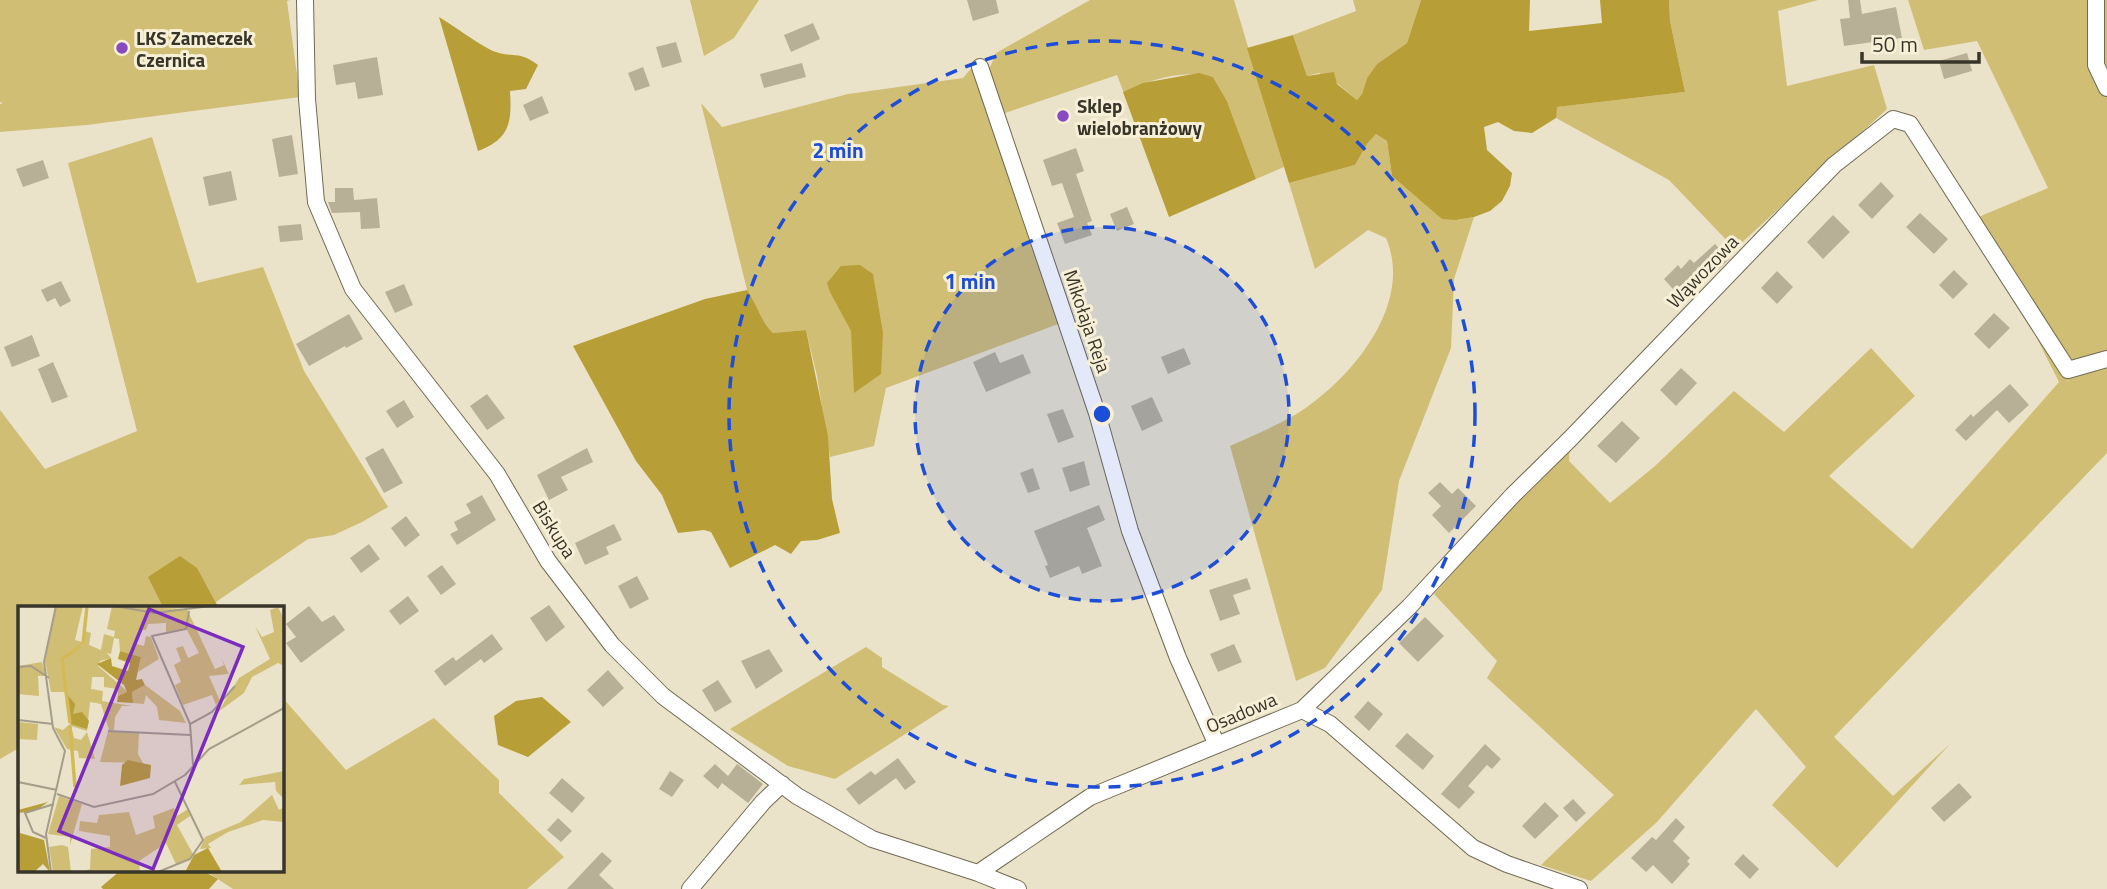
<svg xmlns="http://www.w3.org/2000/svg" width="2107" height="889" viewBox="0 0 2107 889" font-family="'Titillium Web',sans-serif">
<rect width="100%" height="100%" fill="#eae3c9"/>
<path fill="#d1be75" d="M0,0H290L287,1L300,97L87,125L0,132V104L3,103L0,102Z
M690,0H759L734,38L704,56Z
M1090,0H1234L1284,167L1256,179L1227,101L1213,77C1184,69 1149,79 1124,93L1117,75L1005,113L988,72L996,53Z
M1353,0H1421L1407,43L1377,64L1367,78L1362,94L1357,100L1337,83L1319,73L1307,76L1293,35L1356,11Z
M1669,0H1818L1778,11L1787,86L1874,65L1887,109L1735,249L1669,180L1556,118V107L1685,92L1670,21Z
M1908,0H2107V453L1834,737L1893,796L1950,744L1837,868L1772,805L1806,767L1756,709L1657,822L1591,881L1541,865L1614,795L1487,678L1497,661L1434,594L1570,439L1569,461L1610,503L1655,466L1734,391L1784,432L1871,348L1915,396L1829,476L1912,549L2059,382L1976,218L2048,188L1977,41L1924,50Z
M973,66L1061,323L886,388L874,446L830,457L817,376L806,330L773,333C760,320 757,305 747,290L701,103L722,127L848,94L963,78Z
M1376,134L1387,141L1392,176L1422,201L1456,220L1474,217L1454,279L1451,348L1399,481L1382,590L1325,668L1296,681L1230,446C1255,434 1285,423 1307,407C1357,372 1413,301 1386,238L1368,230L1315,269L1289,183L1355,165L1367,144Z
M152,137L197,283L263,267L304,371L388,507L362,522L334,535L308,539L216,602L218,607H19V748L0,759V410L45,469L137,431L68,163Z
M866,647L882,658V667L943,705L949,706L835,779L788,766L730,729Z
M282,697L346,770L434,718L499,780V793L564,857L527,889H233L204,870H282Z"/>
<path fill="#b79e36" d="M1421,0H1530L1529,31L1602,23L1600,0H1669L1670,21L1685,92L1557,107L1556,118L1532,133L1514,131L1498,122L1484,127L1487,150L1512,173L1510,186L1502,201L1490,211L1474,217L1456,220L1442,219L1392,176L1387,141L1376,134L1367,144L1355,165L1289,183L1247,48L1293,35L1307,76L1334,72L1337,84L1357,100L1362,94L1367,78L1377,64L1407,43Z
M439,17C451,24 485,49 496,52C515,58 519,51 538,65L526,89L510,91C512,122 510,139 478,151Z
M1199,73L1213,77L1227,101L1256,179L1169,217L1123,92L1143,83Z
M860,265L873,274L883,333L881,374L854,393L851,331L830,292L827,283L841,266Z
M747,290C757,304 760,320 773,333L806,330L828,436L832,499L840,533L817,540L801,541L791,554L775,545L730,568L711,532L704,530L678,533L662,495L636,461L573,346L705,299Z
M180,556L197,568L218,607H163L148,577Z
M542,697L571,722L528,757L498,745L494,716L516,701Z
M121,870H201L218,879L209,889H103L101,887Z"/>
<path fill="#b7b097" d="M967,0H996L999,13L973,21Z
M1848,0H1860L1862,14L1896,7L1902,38L1844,46L1840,19L1850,18Z
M813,23L820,39L791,52L784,35Z
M676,42L682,62L662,68L656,47Z
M1967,53L1972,71L1944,79L1939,61Z
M377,57L383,95L358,99L355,82L336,85L333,65Z
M802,63L806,77L764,88L760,74Z
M643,67L650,86L635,91L628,73Z
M542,96L549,113L530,121L523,105Z
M292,135L298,174L279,177L272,139Z
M1076,148L1084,171L1076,174L1092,221L1087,223L1092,235L1065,244L1057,223L1074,217L1062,183L1052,186L1043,160Z
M43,160L49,178L23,187L16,169Z
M231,171L237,200L209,206L203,177Z
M1881,182L1894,196L1872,219L1858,205Z
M335,188H353L354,200L377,198L380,228L361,229L360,212L332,213L328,202H335Z
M1127,207L1134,224L1117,231L1110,214Z
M1920,213L1948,239L1934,254L1906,227Z
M1833,215L1850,232L1823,259L1807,242Z
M301,224L303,240L280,242L278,226Z
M1715,244L1729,259L1718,270L1714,265L1680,297L1664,279L1678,265L1681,269L1690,259L1694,263Z
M1954,270L1968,284L1953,299L1939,285Z
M1777,271L1793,287L1777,304L1761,288Z
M61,281L71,301L60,307L55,298L47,302L41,290Z
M404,284L413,305L395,313L385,292Z
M1994,313L2010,328L1989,349L1974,334Z
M349,314L363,339L346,348L345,346L309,366L296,344Z
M32,335L40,356L12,367L4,347Z
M1184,348L1191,364L1168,374L1161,357Z
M995,352L1000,363L1023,354L1031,373L986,392L973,362Z
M53,362L68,397L52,403L38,369Z
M1681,368L1697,383L1676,406L1660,390Z
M2010,384L2029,405L2009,423L1997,410L1966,441L1955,430L1971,414L1973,417Z
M487,394L505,418L487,430L470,406Z
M1152,397L1163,421L1142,431L1131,406Z
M404,400L414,417L397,428L386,411Z
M1063,409L1074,437L1058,443L1047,414Z
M1622,421L1640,438L1616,463L1597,446Z
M383,448L403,483L384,493L365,458Z
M587,448L593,462L561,477L568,490L549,500L537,475Z
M1084,461L1090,485L1070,492L1062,468Z
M1033,468L1040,489L1028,493L1020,473Z
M1440,482L1452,494L1458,488L1476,506L1449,533L1432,515L1441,506L1428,493Z
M482,495L496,520L457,545L450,534L458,530L454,522L471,513L466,504Z
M1099,505L1105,520L1087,528L1102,566L1082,574L1079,566L1050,578L1045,566L1048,565L1034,531Z
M406,516L420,535L405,547L391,528Z
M614,524L622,540L606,547L609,554L585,565L575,543Z
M369,544L380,559L361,573L350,558Z
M442,565L456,584L441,595L427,576Z
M637,576L649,599L630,609L618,586Z
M1247,578L1251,589L1233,595L1240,614L1220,621L1209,590Z
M408,596L419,611L400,625L389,611Z
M549,605L565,627L546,642L530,618Z
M309,606L322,622L334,615L345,630L301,663L286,643L296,637L286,624Z
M1425,617L1444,636L1418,662L1399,643Z
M492,634L503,649L484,663L481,659L445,686L434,671L453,657L456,661Z
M1234,644L1242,662L1218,672L1210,654Z
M769,649L783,671L756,689L741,661Z
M608,670L624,688L603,707L587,690Z
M718,680L732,702L715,712L702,690Z
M1368,701L1383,714L1369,731L1354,717Z
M1407,733L1434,756L1423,770L1395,746Z
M1485,744L1501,759L1492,769L1487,765L1468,786L1475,792L1459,809L1441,794Z
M898,758L916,782L905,790L896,778L859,805L846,789L871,771L875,775Z
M715,764L728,776L737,764L763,784L748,803L722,783L718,789L703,776Z
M670,771L684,780L672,797L659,789Z
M562,778L585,798L572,813L549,793Z
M1959,783L1972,797L1944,822L1931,808Z
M1573,799L1586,813L1576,822L1563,808Z
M1545,802L1559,816L1535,839L1522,826Z
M558,818L572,831L561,842L547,830Z
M1676,818L1685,827L1673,841L1690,858L1687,861L1690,864L1672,884L1653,865L1646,872L1631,858L1652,837L1656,840Z
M602,852L612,861L599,875L614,889H567Z
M1743,854L1759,869L1750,879L1734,864Z"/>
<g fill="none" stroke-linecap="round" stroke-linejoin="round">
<defs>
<path id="minor" d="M305,0L307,99L316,202L353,289L497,474L548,561L612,645L663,696L797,796L872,839L978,873L1018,889
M2096,0V65L2107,88
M980,67L1097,413L1130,531L1178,658L1217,745
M1302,710L1409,607L1512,496L1570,439L1834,165L1893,119L1910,124L2068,370L2107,359
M978,873L1090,797L1302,710L1330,724L1473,848L1507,864L1579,889
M690,889L763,802L782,784"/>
</defs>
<use href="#minor" stroke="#706a53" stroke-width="18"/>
<use href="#minor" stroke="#fff" stroke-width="16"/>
</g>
<circle cx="1102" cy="414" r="187" fill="#1d4ed8" fill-opacity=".12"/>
<g fill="none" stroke="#1d4ed8" stroke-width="3.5" stroke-dasharray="12 9">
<circle cx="1102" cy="414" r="187"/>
<circle cx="1102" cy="414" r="373"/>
</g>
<g fill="#874abf" stroke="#f7f0d6" stroke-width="2.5">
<circle cx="122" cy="48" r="7"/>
<circle cx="1063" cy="116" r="7"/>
</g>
<g text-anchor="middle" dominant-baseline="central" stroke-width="6" stroke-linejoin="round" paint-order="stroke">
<g font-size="19" font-weight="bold" fill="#38352b" stroke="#f7f0d6" text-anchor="start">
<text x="136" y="37">LKS Zameczek<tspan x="136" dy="22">Czernica</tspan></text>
<text x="1077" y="105">Sklep<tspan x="1077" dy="22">wielobranżowy</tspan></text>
</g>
<g font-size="19" fill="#38352b" stroke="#f7f0d6">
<text transform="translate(1702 271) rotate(-46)">Wąwozowa</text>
<text transform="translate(1088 321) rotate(71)">Mikołaja Reja</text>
<text transform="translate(555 529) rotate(58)">Biskupa</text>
<text transform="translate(1241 712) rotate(-23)">Osadowa</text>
</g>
</g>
<g transform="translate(18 606)">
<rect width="266" height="266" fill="#eae3c9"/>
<path d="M38,0H65L57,34L64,36L67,25L73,27L71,39L83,44L86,28L96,31L97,25L89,23L94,0L169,3L197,63L206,59L203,51L211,68L191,70L202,95L198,99L194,89L165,99L157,79L163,76L156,59L163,55L158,42L165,40L170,52L181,47L169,24L148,26V17L130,18L128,24H120L118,38L126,40L128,30L133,31L141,53L120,66L123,51L102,45L101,33L96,32L93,48L89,47L93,52L82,55L80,60L110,86L100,90V83L86,81V71H74L73,83L85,85L84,95L114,100H104L97,111L96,124H91L83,98L72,96L69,125L53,120L56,132L63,134L69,126L77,153L61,152L60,145L49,143L36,121L45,124L52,118L47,86H33L27,55ZM260,1L266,13V60L260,57L234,71L226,87L200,106L221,72L252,53L237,20L244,31L256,26L252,4ZM24,56L28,70H20L21,90L0,88V60ZM127,79L162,105L168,117L141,114L139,101L128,89L126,98L115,97L114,86ZM0,116L20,118L19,134L0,133ZM90,125L121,127L120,148L125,157L82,156ZM266,165V193L258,185L257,176L221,179L226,173ZM254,189L261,204L266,201V216L245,214L210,226L190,238L193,242L182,243L187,231L223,216ZM41,190L64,198L52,239V231L30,228ZM156,202L159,210L170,203L172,210L159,219L175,248L172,253L158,258L148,237L121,255L122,266H65L72,263L73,243L92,241V230L61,225L62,215L79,217L81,209L111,206L118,229L137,222L135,210ZM44,239L50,241L53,266H35L31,241Z" fill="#d1be75"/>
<path d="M102,45L123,51L118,74L124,73L127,79L114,86L115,97L99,96L100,90L109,86L106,79L79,58L93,52L94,60L110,65L112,57L100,53ZM47,86L57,98L55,108L64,106L71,115L69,123L53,118ZM110,154L133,159L132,172L102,180L104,159ZM30,196L17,205L0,207L2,227L26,234L32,266L25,258L16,266H0V204ZM190,242L204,266H167L176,249Z" fill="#b79e36"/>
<path fill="none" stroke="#d3ba56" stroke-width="3.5" d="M65,38L69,0M52,117L44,53L63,40M52,120L57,181"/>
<path fill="none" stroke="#a39d8a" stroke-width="2" d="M96,0L137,7L192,0M171,5L168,23L134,30L172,118M0,61L13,60L31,72M0,114L35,118M90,125L172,129M175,159L172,118L194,106L217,80M0,176L39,184M39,188L76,201L135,188L167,169L191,143L266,102M28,232L15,226L7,207L36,198M33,266L28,228L47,145L35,122L26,56L38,0M140,266L172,253L185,234L157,176"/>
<path fill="#7b2cbf" fill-opacity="0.15" stroke="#7b2cbf" stroke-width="3.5" d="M131,3L225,41L135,263L41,225Z"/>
<rect width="266" height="266" fill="none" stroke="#38352b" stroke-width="3.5"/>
</g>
<circle cx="1102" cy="414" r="10" fill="#1d4ed8" stroke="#f7f0d6" stroke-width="3.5"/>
<g font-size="21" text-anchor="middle" font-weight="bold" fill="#1d4ed8" stroke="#f7f0d6" stroke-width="6" stroke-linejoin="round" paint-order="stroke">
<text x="838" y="158">2 min</text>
<text x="970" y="289">1 min</text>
</g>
<path d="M1862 52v10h117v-10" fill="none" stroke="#38352b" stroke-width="3.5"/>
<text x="1872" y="52" font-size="21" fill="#38352b" stroke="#f7f0d6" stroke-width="5" paint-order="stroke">50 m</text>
</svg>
